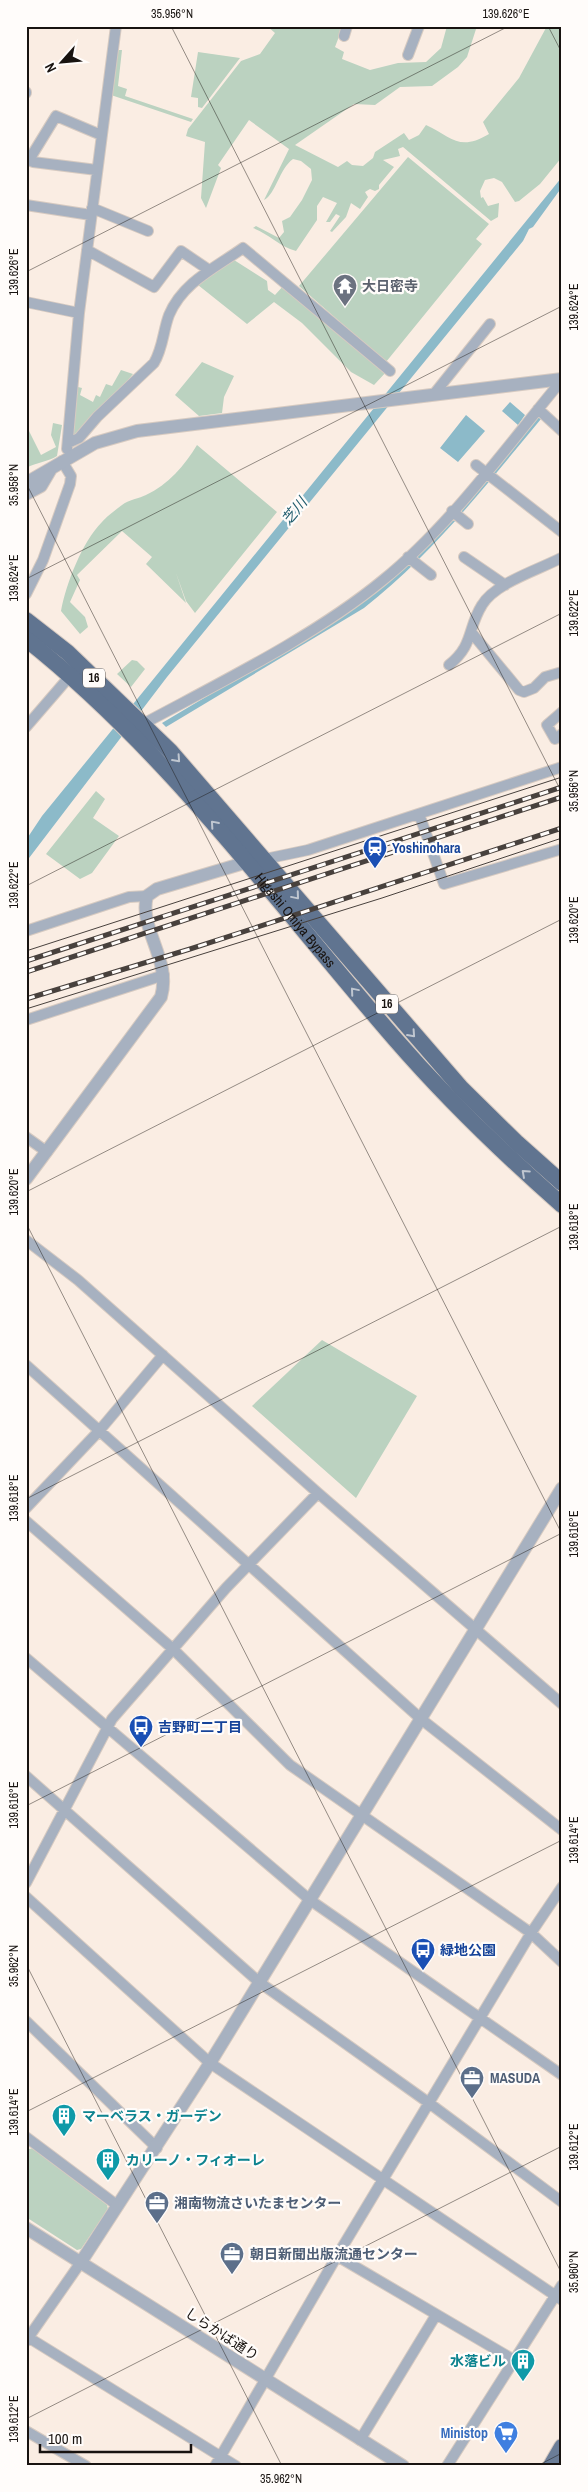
<svg xmlns="http://www.w3.org/2000/svg" width="588" height="2492" viewBox="0 0 588 2492" font-family="'Archivo Narrow','Noto Sans JP',sans-serif">
<rect width="100%" height="100%" fill="#faede3"/>
<path fill="#bbd2c0" d="M267,26H343L335,47L344,52L342,59L370,70L398,63L426,62L441,48L447,26H477L467,57L458,67L432,86L400,87L375,105L354,104L295,145L338,167L347,161L352,165L363,166L373,158L375,152L404,133L409,140L419,135L426,125C452,137 459,152 489,134L483,122L519,78L547,26H562V157L540,184L519,201L515,202L502,182L494,178L485,180L480,191L481,198L483,197L488,206L499,203L498,217L491,221L403,147L398,149L400,156L383,160L394,167L379,185V189L375,191L370,189L365,192L368,197L360,209L351,203L346,217L332,232L330,231L340,216L336,214L330,222H326L337,203L323,197L317,206V220L296,251C279,246 269,234 253,228L256,226L279,238L284,232L282,221L290,217L302,200L312,180L311,169L301,161L293,159C279,169 276,194 264,200L289,149L249,120L218,165L221,168L206,208L201,198L205,142L186,136L188,129L241,61L260,54L275,33Z
M117,50H122L118,86L127,89L125,96L193,119L191,122L111,95Z
M198,52L240,58L202,108L198,107V98L191,97Z
M408,157L489,224L476,239L482,244L386,362L299,286Z
M234,260L267,281L268,290L275,295L284,285L387,371L374,385L351,372L302,323L274,302L247,324L198,285Z
M202,362L234,376L224,397L222,413L199,416L175,395Z
M121,370L133,374L128,380L131,383L70,440L78,387L82,388L80,395L93,402L96,395L100,397L106,384L112,386Z
M53,423L62,425L57,456C48,462 37,462 26,468V425L41,455L56,447L51,435Z
M197,445L277,512L195,613L186,601L176,573L186,603L146,564L152,557L122,531L77,575L80,580L70,602L85,617L88,627L80,634L61,611C66,584 82,542 102,522C107,516 117,509 122,505C128,500 140,498 146,495C168,485 185,465 197,445Z
M132,660L137,661L145,669L131,687L117,674Z
M96,791L105,799L93,818L119,836L92,873L80,879L46,854Z
M322,1340L417,1396L356,1498L252,1406Z
M34,2148L107,2205L108,2209L81,2249L77,2250L26,2217V2154L29,2149Z"/>
<path fill="#8cbac9" d="M562,177V187L533,227L529,229L523,241L167,677L26,862V840L42,816Z
M510,402L525,415L518,425L502,411Z
M466,415L485,431L458,462L440,448Z
M537,415L541,419C485,486 433,554 364,608L166,727L162,723L333,621L383,587L408,565Z"/>
<g fill="none" stroke-linecap="round" stroke-linejoin="round">
<defs>
<path id="minor" d="M344,36L347,26
M408,55L419,26
M26,92V93
M26,159L33,162L97,170
M29,160L56,116L101,135
M26,205L91,215
M92,208L148,231
M87,250L154,287L181,251L209,270
M26,302L79,313
M434,394L490,324
M538,409L562,431
M68,443L79,438L97,417L154,363C163,348 163,331 169,315C183,282 215,268 243,248L390,371
M67,449L79,313L116,26
M476,465L562,532
M452,511L468,524
M408,557L431,575
M464,557L505,585
M26,594L43,560L70,484L71,476L62,461
M471,632L519,690L524,692L534,688L545,677L562,672
M449,665C474,645 467,629 482,605C495,583 538,570 561,558
M562,712L547,725L555,739L562,734
M143,724C221,682 315,636 383,580C450,526 507,446 562,380
M26,727L70,676
M419,814L444,884L562,849
M265,859L308,850L562,767
M26,931L129,897L147,896
M26,1020L164,975
M26,1137L47,1152
M26,1240L78,1280L318,1493L562,1704
M26,1365L421,1719L562,1830
M26,1508L99,1431L163,1355
M26,1521L173,1649L290,1765L531,1933L562,1962
M26,1658L310,1900L562,2075
M26,1776L259,1982L429,2103L562,2202
M26,1883L112,1719L226,1588L318,1493
M26,1897L210,2063L562,2300
M26,2021L157,2148
M26,2137L118,2206
M337,2256L514,2360
M26,2336L236,2466
M26,2341L81,2262
M26,2431L86,2466
M360,2440L436,2315
M215,2466L337,2256L531,1933L562,1887
M447,2466L562,2285"/>
<path id="tertiary" d="M26,483L95,443L137,431L562,379
M26,494L41,486L51,469
M26,1179L161,997C172,960 138,928 147,896L157,889L254,860
M26,2228L403,2466
M81,2262L210,2063L562,1488"/>
<path id="primary" d="M551,2466L562,2447"/>
<g id="trunk">
<path d="M26,620L67,652L170,751L461,1088L516,1142L562,1183"/>
<path id="s1" d="M26,639C169,752 277,903 395,1039C447,1099 503,1153 562,1205"/>
</g>
</defs>
<use href="#minor" stroke="#d6cac1" stroke-width="12"/>
<use href="#tertiary" stroke="#d6cac1" stroke-width="14"/>
<use href="#primary" stroke="#d6cac1" stroke-width="18"/>
<use href="#trunk" stroke="#d6cac1" stroke-width="18"/>
<use href="#minor" stroke="#a7b1c0" stroke-width="10"/>
<use href="#tertiary" stroke="#a7b1c0" stroke-width="12"/>
<use href="#primary" stroke="#6b7d97" stroke-width="16"/>
<use href="#trunk" stroke="#607490" stroke-width="16"/>
<path stroke="#48413d" stroke-width="1" d="M26,951L562,777
M26,1009L382,898L562,838"/>
<defs>
<path id="rail" d="M26,961L562,787
M26,972L562,797
M26,999L190,949L562,828"/>
</defs>
<use href="#rail" stroke="#48413d" stroke-width="5"/>
<use href="#rail" stroke="#fffcfa" stroke-width="3" stroke-dasharray="9" stroke-linecap="butt"/>
</g>
<defs><path id="oneway-chevron" d="M-2-3.5L2.5 0L-2 3.5" fill="none" stroke-width="1.6" stroke-linecap="round" stroke-linejoin="round" transform="scale(1.25)"/></defs>
<g stroke="#bfc6d0">
<use href="#oneway-chevron" transform="translate(177 759) rotate(48)"/>
<use href="#oneway-chevron" transform="translate(214 824) rotate(-131)"/>
<use href="#oneway-chevron" transform="translate(296 896) rotate(50)"/>
<use href="#oneway-chevron" transform="translate(354 991) rotate(-130)"/>
<use href="#oneway-chevron" transform="translate(412 1034) rotate(48)"/>
<use href="#oneway-chevron" transform="translate(525 1173) rotate(-138)"/>
</g>
<path fill="none" stroke="#181310" stroke-width="1" stroke-opacity="0.45" d="M171,26L562,793M548,26L562,53M26,272L509,26M26,483L562,1534M26,579L562,306M26,886L562,613M26,1192L562,919M26,1223L562,2274M26,1499L562,1226M26,1806L562,1533M26,1964L282,2466M26,2112L562,1840M26,2419L562,2146M537,2466L562,2453"/>
<defs>
<symbol id="temple-pin" viewBox="-11 -11 22 30"><path d="M0 17L-7.5 6A9.5 9.5 0 1 1 7.5 6Z" fill="#6b7280" stroke="#fffcfa"/><path d="M0-6L5-2H3V0L6.5 2.5H4V6H1.5V3h-3V6H-4V2.5H-6.5L-3 0V-2H-5Z" fill="#fff"/></symbol>
<symbol id="station-pin" viewBox="-11 -11 22 30"><path d="M0 17L-7.5 6A9.5 9.5 0 1 1 7.5 6Z" fill="#1a4fb4" stroke="#fffcfa"/><path d="M-3-6H3Q5-6 5-4V2Q5 4 3 4L4.5 6H3L1.5 4h-3L-3 6H-4.5L-3 4Q-5 4-5 2V-4Q-5-6-3-6ZM-3.5-4v3h7v-3ZM-3.5 1v1.5H-2V1ZM2 1v1.5H3.5V1Z" fill="#fff"/></symbol>
<symbol id="bus-pin" viewBox="-11 -11 22 30"><path d="M0 17L-7.5 6A9.5 9.5 0 1 1 7.5 6Z" fill="#1a4fb4" stroke="#fffcfa"/><path d="M-5-6H5V4H4V6H2V4H-2V6H-4V4H-5ZM-3.5-4V0h7V-4ZM-3.5 1.2v1.5H-2V1.2ZM2 1.2v1.5H3.5V1.2Z" fill="#fff"/></symbol>
<symbol id="office-pin" viewBox="-11 -11 22 30"><path d="M0 17L-7.5 6A9.5 9.5 0 1 1 7.5 6Z" fill="#5c6f8a" stroke="#fffcfa"/><path d="M-6-3h4V-5.5h4V-3h4V5H-6ZM-1-4.5V-3h2v-1.5ZM-6 0V1H6V0Z" fill="#fff"/></symbol>
<symbol id="building-pin" viewBox="-11 -11 22 30"><path d="M0 17L-7.5 6A9.5 9.5 0 1 1 7.5 6Z" fill="#0f9aa8" stroke="#fffcfa"/><path d="M-4-6H4V6H1V3H-1V6H-4ZM-2.5-4.3h1.7v1.8h-1.7ZM.8-4.3h1.7v1.8H.8ZM-2.5-1h1.7V.8h-1.7ZM.8-1h1.7V.8H.8Z" fill="#fff"/></symbol>
<symbol id="supermarket-pin" viewBox="-11 -11 22 30"><path d="M0 17L-7.5 6A9.5 9.5 0 1 1 7.5 6Z" fill="#3f7fe0" stroke="#fffcfa"/><path d="M-6-5.5h2.5l.6 2H6L4.5 2H-2.5L-4.4-4H-6ZM-1.5 3.2a1.3 1.3 0 1 0 .1 0ZM3 3.2a1.3 1.3 0 1 0 .1 0Z" fill="#fff"/></symbol>
</defs>
<g fill-rule="evenodd">
<use href="#temple-pin" x="331" y="272" width="28" height="38"/>
<use href="#station-pin" x="361" y="834" width="28" height="38"/>
<use href="#bus-pin" x="127" y="1713" width="28" height="38"/>
<use href="#bus-pin" x="409" y="1936" width="28" height="38"/>
<use href="#office-pin" x="458" y="2064" width="28" height="38"/>
<use href="#building-pin" x="50" y="2102" width="28" height="38"/>
<use href="#building-pin" x="94" y="2146" width="28" height="38"/>
<use href="#office-pin" x="143" y="2189" width="28" height="38"/>
<use href="#office-pin" x="218" y="2240" width="28" height="38"/>
<use href="#building-pin" x="509" y="2347" width="28" height="38"/>
<use href="#supermarket-pin" x="492" y="2419" width="28" height="38"/>
</g>
<g text-anchor="middle" dominant-baseline="central" stroke-width="4.5" stroke-linejoin="round" paint-order="stroke">
<g fill="#fffcfa" stroke="#5d5956" stroke-width="1">
<rect x="83" y="668.5" width="22" height="19" rx="4"/>
<rect x="376" y="994.5" width="22" height="19" rx="4"/>
</g>
<g font-size="12" font-weight="bold" fill="#181310">
<text x="94" y="678">16</text>
<text x="387" y="1004">16</text>
</g>
<g font-size="14" font-weight="bold" fill="#5b616d" stroke="#fffcfa" text-anchor="start">
<text x="362" y="286">大日密寺</text>
</g>
<g font-size="14" font-weight="bold" fill="#164399" stroke="#fffcfa" text-anchor="start">
<text x="392" y="848">Yoshinohara</text>
<text x="158" y="1727">吉野町二丁目</text>
<text x="440" y="1950">緑地公園</text>
</g>
<g font-size="14" fill="#181310" stroke="#fffcfa">
<text stroke="none"><textPath href="#s1" startOffset="390">Higashi Omiya Bypass</textPath></text>
<text transform="translate(222 2334) rotate(33)">しらかば通り</text>
</g>
<g font-size="14" font-weight="bold" fill="#4e5e75" stroke="#fffcfa" text-anchor="start">
<text x="490" y="2078">MASUDA</text>
<text x="174" y="2203">湘南物流さいたまセンター</text>
<text x="250" y="2254">朝日新聞出版流通センター</text>
</g>
<g font-size="14" font-weight="bold" fill="#0d838f" stroke="#fffcfa" text-anchor="start">
<text x="82" y="2116">マーベラス・ガーデン</text>
<text x="126" y="2160">カリーノ・フィオーレ</text>
<text x="506" y="2361" text-anchor="end">水落ビル</text>
</g>
<g font-size="14" font-weight="bold" fill="#366cbe" stroke="#fffcfa" text-anchor="end">
<text x="488" y="2433">Ministop</text>
</g>
<g font-size="15" font-style="italic" fill="#225e6f" stroke="#fffcfa">
<text transform="translate(294 511) rotate(-51)">芝川</text>
</g>
</g>
<rect width="588" height="2492" fill="none" stroke="#fffcfa" stroke-width="55"/>
<g transform="translate(62 62) rotate(243)" stroke="#fffcfa" stroke-width="4" paint-order="stroke">
<path d="M0-4L9 19L0 12L-9 19Z" fill="#181310"/>
<text y="-8" font-size="14" font-weight="bold" text-anchor="middle" fill="#181310">N</text>
</g>
<path d="M40 2444v8h151v-8" fill="none" stroke="#181310" stroke-width="2.5"/>
<text x="48" y="2444" font-size="15" fill="#181310" stroke="#fffcfa" stroke-width="4" paint-order="stroke">100 m</text>
<rect x="28" y="28" width="532" height="2436" fill="none" stroke="#181310" stroke-width="2"/>
<g font-size="12" text-anchor="middle" fill="#181310">
<text x="172" y="18">35.956°N</text>
<text x="506" y="18">139.626°E</text>
<text transform="translate(14 272) rotate(-90)" y="4">139.626°E</text>
<text transform="translate(574 307) rotate(-90)" y="4">139.624°E</text>
<text transform="translate(14 485) rotate(-90)" y="4">35.958°N</text>
<text transform="translate(14 578) rotate(-90)" y="4">139.624°E</text>
<text transform="translate(574 613) rotate(-90)" y="4">139.622°E</text>
<text transform="translate(574 791) rotate(-90)" y="4">35.956°N</text>
<text transform="translate(14 885) rotate(-90)" y="4">139.622°E</text>
<text transform="translate(574 920) rotate(-90)" y="4">139.620°E</text>
<text transform="translate(14 1192) rotate(-90)" y="4">139.620°E</text>
<text transform="translate(574 1227) rotate(-90)" y="4">139.618°E</text>
<text transform="translate(14 1498) rotate(-90)" y="4">139.618°E</text>
<text transform="translate(574 1534) rotate(-90)" y="4">139.616°E</text>
<text transform="translate(14 1805) rotate(-90)" y="4">139.616°E</text>
<text transform="translate(574 1840) rotate(-90)" y="4">139.614°E</text>
<text transform="translate(14 1966) rotate(-90)" y="4">35.962°N</text>
<text transform="translate(14 2112) rotate(-90)" y="4">139.614°E</text>
<text transform="translate(574 2147) rotate(-90)" y="4">139.612°E</text>
<text transform="translate(574 2272) rotate(-90)" y="4">35.960°N</text>
<text transform="translate(14 2419) rotate(-90)" y="4">139.612°E</text>
<text x="281" y="2483">35.962°N</text>
</g>
</svg>
